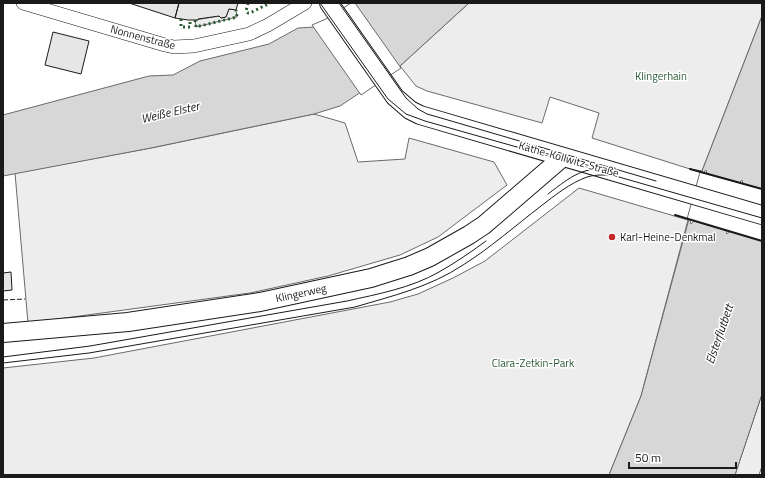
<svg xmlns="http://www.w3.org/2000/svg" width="765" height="478" viewBox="0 0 765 478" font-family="'Titillium Web',sans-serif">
<rect width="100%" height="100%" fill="#fff"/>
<path fill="#ededed" stroke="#6a6a6a" d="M469,3H762V16L702,171L690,169L592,138L599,113L550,97L542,123L427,91L416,86L400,66Z
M229,9L236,10L237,17L196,27L195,20L219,16L221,18L226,17Z
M314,114L345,123L358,162L405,159L409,138L494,162L507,185L438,237L400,255L328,276L250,293L28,323L15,173L151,148Z
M579,188L688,220L641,396L609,475H3V368L94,358L390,302L418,294L453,278L485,261Z
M762,394V466L759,475H735Z"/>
<path fill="#d7d7d7" stroke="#6a6a6a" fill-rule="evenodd" d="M355,3H469L400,66L340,106L314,114L151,148L3,176V115L149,76L173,75L200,61L269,44L298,28L315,27Z
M762,16V394L735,475H609L641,396L702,171ZM706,170L707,174L694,221L691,224L690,220L703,173ZM742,180L743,184L730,231L727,234L726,230L739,183Z"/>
<path fill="#fff" stroke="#6a6a6a" d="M351,3H355L401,68L361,95L312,25L326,19Z
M700,172L762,189V241L687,219Z"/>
<path fill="#e6e6e6" stroke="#1a1a1a" d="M129,3H179L175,18Z
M179,3H238L236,10L229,9L226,17L221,18L219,16L198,19V20H188L175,18Z
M53,32L89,41L81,74L45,65Z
M11,272L12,290L3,291V273Z"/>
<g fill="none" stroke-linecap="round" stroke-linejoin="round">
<defs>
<path id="minor" d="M23,3L165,45L174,47L194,46L249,34L268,25L305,3"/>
<path id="secondary" d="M329,3L395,97L410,110L420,115L762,215
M3,333L128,322L260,302L371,278L409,266L430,257L469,235L484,225L563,157"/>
</defs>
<use href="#minor" stroke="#1a1a1a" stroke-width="14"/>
<use href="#secondary" stroke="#1a1a1a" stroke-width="20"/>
<use href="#minor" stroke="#fff" stroke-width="13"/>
<use href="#secondary" stroke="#fff" stroke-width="18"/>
<path stroke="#1a1a1a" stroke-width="1" d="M320,3L388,99L406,114L425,121L591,168
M339,3L406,98L418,109L427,114L441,118L656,181
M612,175L762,218
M548,194C573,175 582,167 615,168
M3,357L90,346L347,301C378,294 411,288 439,272C455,263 471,252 486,241
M3,363L89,353L355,307C392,296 430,287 463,265C490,248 515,226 541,206C554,196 570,183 587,177C597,174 607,175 617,176"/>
<path stroke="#2b5a34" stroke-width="3" stroke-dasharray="2 3" stroke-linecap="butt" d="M248,3L246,11L248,13H250L270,3
M181,19V27H190V20
M195,20L196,27L237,17L236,10"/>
<path stroke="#1a1a1a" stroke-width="1" stroke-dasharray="5 2" stroke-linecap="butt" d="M3,300L25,299"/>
<path stroke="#1a1a1a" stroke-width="2" d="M690,169L762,189
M675,215L762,241"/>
</g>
<circle fill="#c62828" stroke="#fff" stroke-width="1.5" cx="612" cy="237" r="4"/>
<g text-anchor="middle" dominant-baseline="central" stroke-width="3" stroke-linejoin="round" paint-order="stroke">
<g font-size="11" fill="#1a1a1a" stroke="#fff">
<text transform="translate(143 37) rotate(15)">Nonnenstraße</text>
<text transform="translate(569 159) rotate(16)">Käthe-Kollwitz-Straße</text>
<text transform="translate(301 293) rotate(-12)">Klingerweg</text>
</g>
<g font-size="11" fill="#2b5a34" stroke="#fff">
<text x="661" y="76">Klingerhain</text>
<text x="533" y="363">Clara-Zetkin-Park</text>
</g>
<g font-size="11" fill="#1a1a1a" stroke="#fff" text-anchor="start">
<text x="620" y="237">Karl-Heine-Denkmal</text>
</g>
<g font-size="12" font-style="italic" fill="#1a1a1a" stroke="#fff">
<text transform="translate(170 112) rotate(-13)">Weiße Elster</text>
<text transform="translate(719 334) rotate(-71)">Elsterflutbett</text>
</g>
</g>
<rect width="765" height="478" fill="none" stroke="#1a1a1a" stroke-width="8"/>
<path d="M629 462v6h107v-6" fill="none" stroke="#1a1a1a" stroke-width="2"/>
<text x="635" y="462" font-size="12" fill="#1a1a1a" stroke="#ffffff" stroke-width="3" paint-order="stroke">50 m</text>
</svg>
